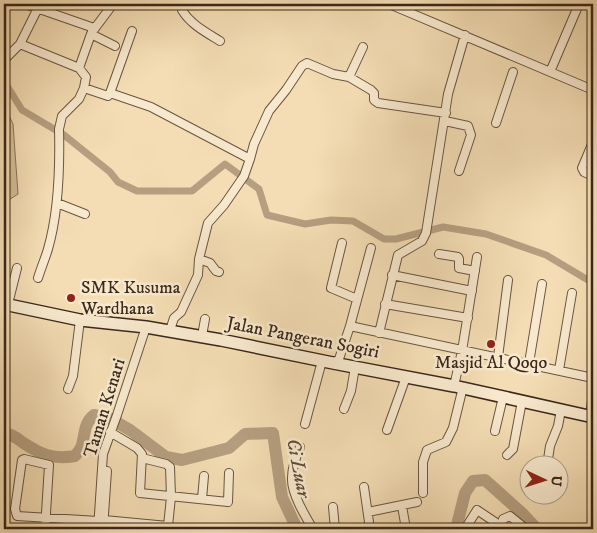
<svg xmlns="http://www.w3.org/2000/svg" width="597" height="533" viewBox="0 0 597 533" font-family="'IM FELL DW Pica',serif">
<rect width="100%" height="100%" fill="#f4ddb4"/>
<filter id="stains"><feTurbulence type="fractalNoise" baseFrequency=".004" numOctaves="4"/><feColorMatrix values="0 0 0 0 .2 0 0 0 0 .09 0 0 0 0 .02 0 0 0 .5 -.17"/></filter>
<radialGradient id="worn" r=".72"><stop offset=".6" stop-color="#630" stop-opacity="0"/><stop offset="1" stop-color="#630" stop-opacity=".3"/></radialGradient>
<path fill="#d4be9a" stroke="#87735a" d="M4,105L13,124L18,194L4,203Z"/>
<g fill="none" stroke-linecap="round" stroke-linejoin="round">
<path stroke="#b59f80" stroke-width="7" d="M4,81L22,110L64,135L110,172L118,182L137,191H192L225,164L259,189L267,215L305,224L331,220L353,221L384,239H396L443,227L486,234L546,255L593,283"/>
<path stroke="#b59f80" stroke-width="12" d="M4,433C11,434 16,437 22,442C40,454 52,460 75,456C78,452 81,449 82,445C85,434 84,423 94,415L109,418L130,430L166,457L182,460L229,448L245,434L273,433L282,497L297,529
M456,529L465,493L473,481L485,480L523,514L537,529"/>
<defs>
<path id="street" d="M25,4L94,28
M185,4L182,10C190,24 207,33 220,41
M389,4L593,90
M92,32L113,4
M20,44L79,68L86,77L84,88L79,99L62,116L59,129C60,168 59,211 48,249C45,259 41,268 38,278
M4,60L20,44L40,4
M79,68L91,34L115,46
M550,72L579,4
M349,77L363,47
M84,88L108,96L110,93L151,107L250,159
M110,93L132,31
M445,121L468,126L471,135L459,171
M496,123L513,72
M593,142L582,168L584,172L593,176
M57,203L85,214
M342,243L331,288L357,299
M439,254L458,257L459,259V268L475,271
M199,259L210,263L216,271L219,272
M392,275L472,291
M8,304L17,268
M385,304L468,318
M350,326L593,378
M170,330L174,318L181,312L198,275L199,259L208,223L224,205L244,176L250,159L254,144L269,111L286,90L302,66L307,63L333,74L349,77L371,90L374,93V100L378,103L446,113
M379,333L398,255L422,241L426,233L448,94L465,35
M202,336L205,319
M498,357L508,280
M333,363L339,359L350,326L371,248
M529,363L542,284
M559,370L572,293
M454,386L462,351L477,257
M68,389L73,376L80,320
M344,409L351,391L355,367
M590,417L593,392
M305,424L322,361
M387,430L406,377
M495,431L503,397
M110,432L137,448L142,454L140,493L228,502L229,473
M300,447C296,457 292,467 292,478C291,493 305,516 313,529
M507,455L513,449L522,401
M547,466L550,446L558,426L561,410
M364,487L370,529
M423,493V462L427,450L446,442L453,428L463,387
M202,499L204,476
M402,506L406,529
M333,507L335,529
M368,512L417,502
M104,520L168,526L171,497L170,467L166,464L142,458
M168,526L181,529
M45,529L49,465L24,459L22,460L15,509L17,516L98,521
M98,529L103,454L117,415L146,327
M103,529L107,471
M465,529L477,510L501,526L503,519L510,516L526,529"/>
<path id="secondary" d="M4,304L80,320L146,327L221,340L333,363L454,386L593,417"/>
</defs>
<use href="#street" stroke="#685540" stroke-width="10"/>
<use href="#secondary" stroke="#3a281a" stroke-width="14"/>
<use href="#street" stroke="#f8e9ce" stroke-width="8"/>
<use href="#secondary" stroke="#f8e9ce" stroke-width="11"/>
</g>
<g fill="#8f2418" stroke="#f8e9ce" stroke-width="2">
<circle cx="71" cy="298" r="5"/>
<circle cx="491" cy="344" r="5"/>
</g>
<g text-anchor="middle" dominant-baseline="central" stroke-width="5" stroke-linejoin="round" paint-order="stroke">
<g font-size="18" fill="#3a281a" stroke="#f8e9ce" text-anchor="start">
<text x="81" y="288">SMK Kusuma<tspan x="81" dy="21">Wardhana</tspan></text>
<text x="491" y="363" text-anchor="middle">Masjid Al Qoqo</text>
</g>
<g font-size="18" fill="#3a281a" stroke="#f8e9ce">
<text transform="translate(303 338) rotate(11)">Jalan Pangeran Sogiri</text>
<text transform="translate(105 408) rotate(-73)">Taman Kenari</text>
</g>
<g font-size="19" font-style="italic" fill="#5f4c39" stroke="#f8e9ce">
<text transform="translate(298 468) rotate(79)">Ci Luar</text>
</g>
</g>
<rect width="597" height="533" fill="none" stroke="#f4ddb4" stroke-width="20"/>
<rect x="5" y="5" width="587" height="523" fill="none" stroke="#3a281a" stroke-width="2.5"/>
<rect x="10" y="10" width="577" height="513" fill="none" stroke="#3a281a"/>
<g transform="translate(544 480) rotate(94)"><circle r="24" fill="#f8e9ce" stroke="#ac9c86"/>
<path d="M0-4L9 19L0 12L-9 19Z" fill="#8f2418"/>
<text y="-8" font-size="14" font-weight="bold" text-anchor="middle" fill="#3a281a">U</text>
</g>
<rect width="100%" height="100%" filter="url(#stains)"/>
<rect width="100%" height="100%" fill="url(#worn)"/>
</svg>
